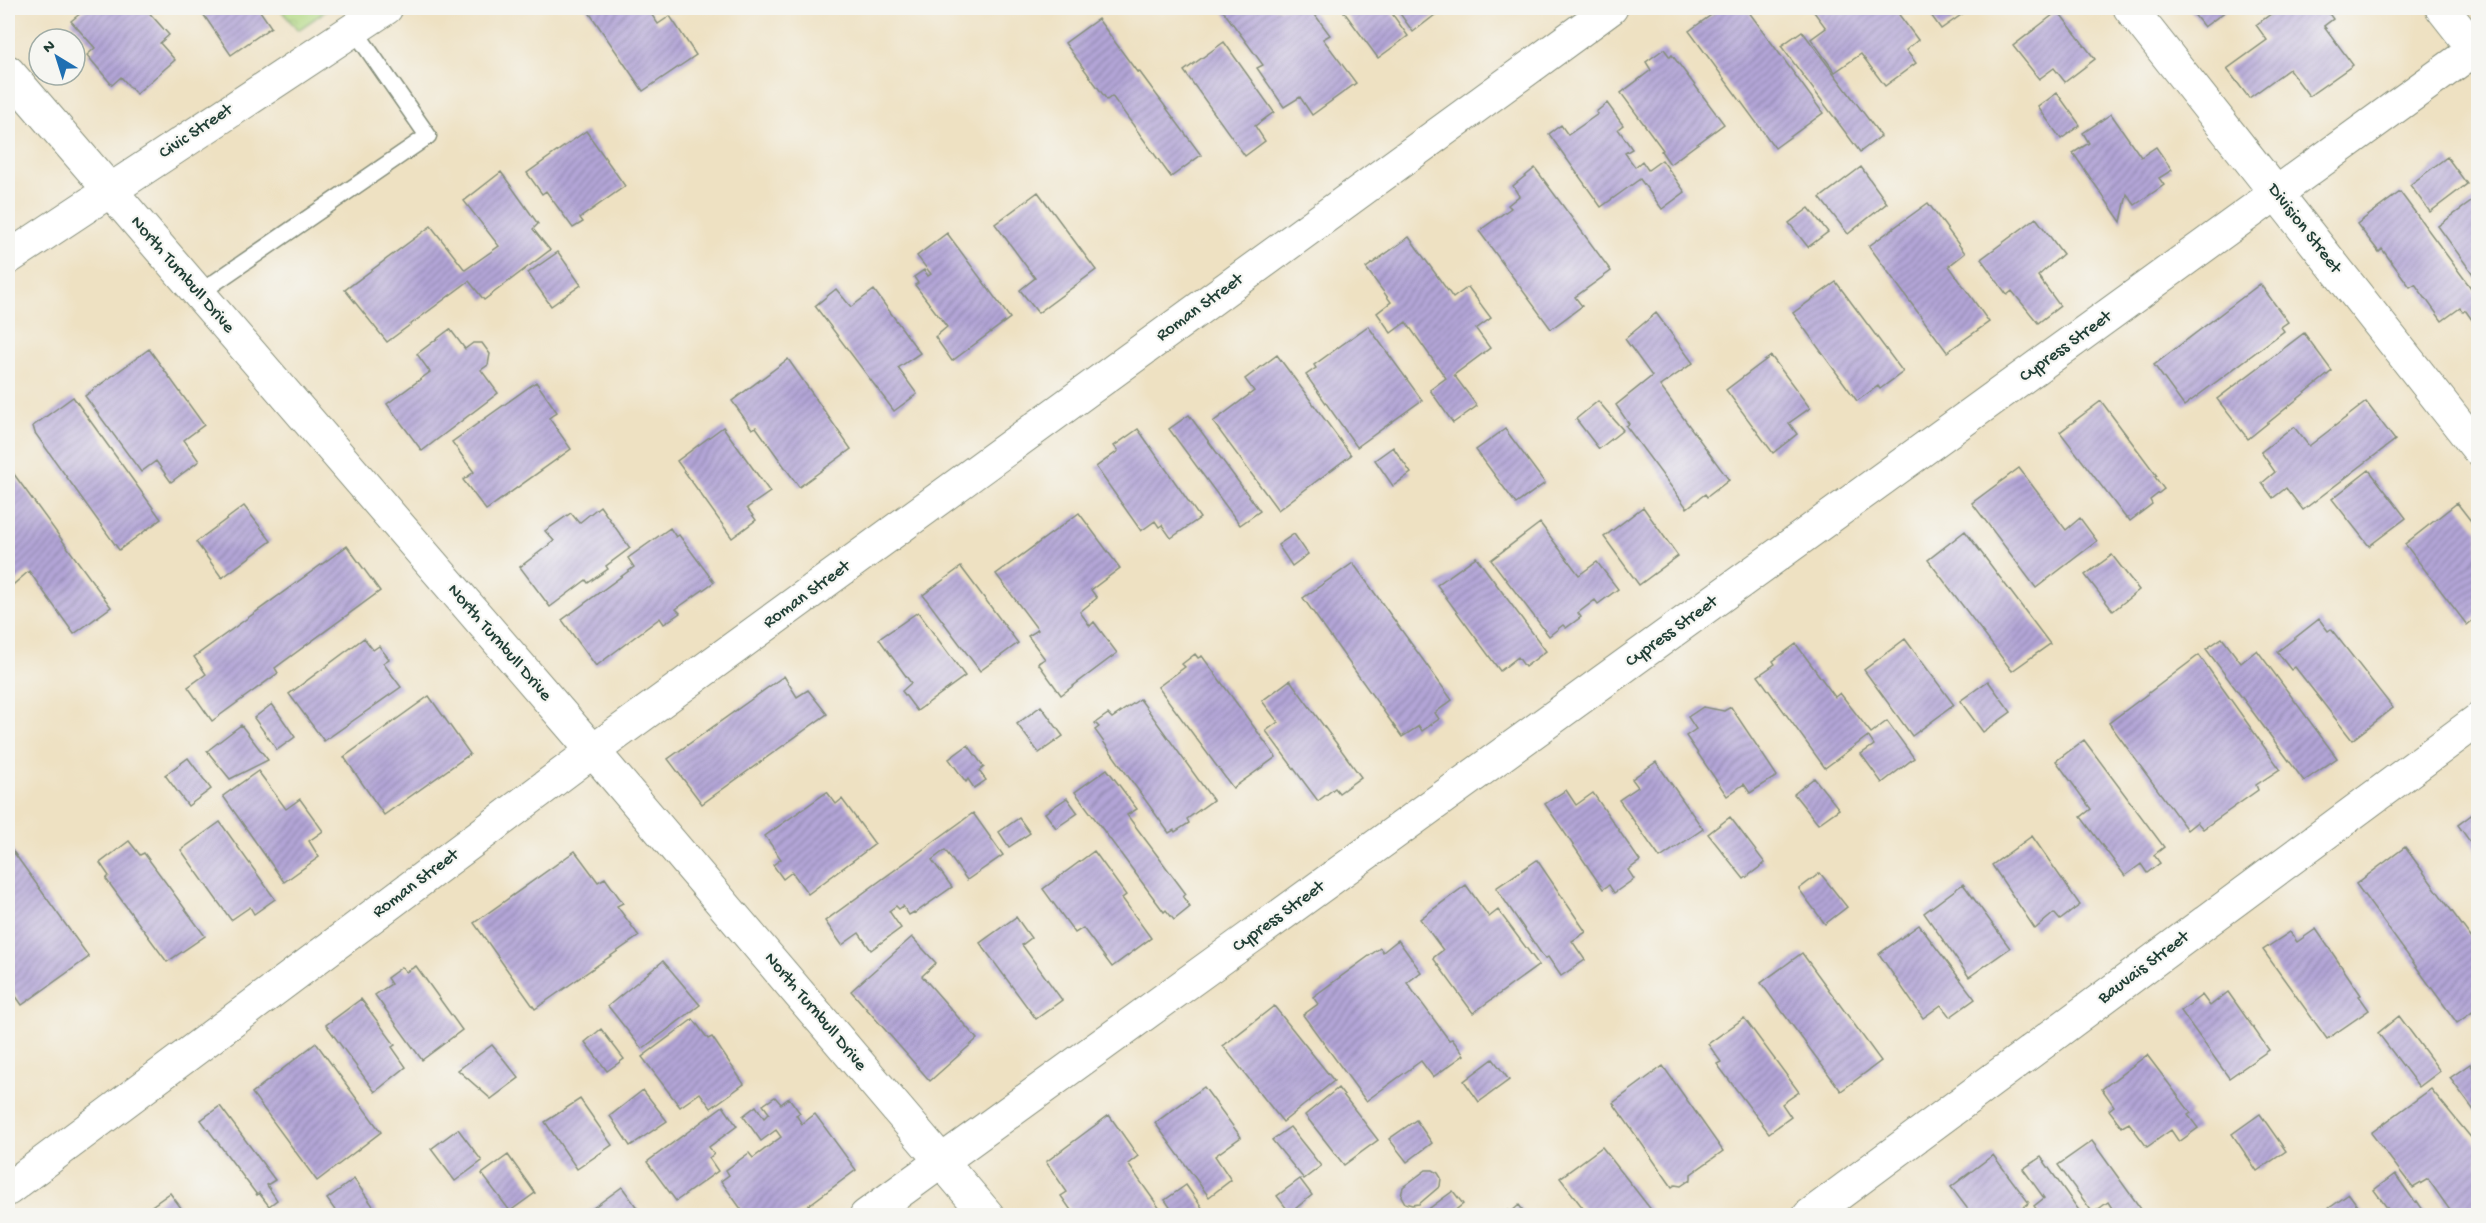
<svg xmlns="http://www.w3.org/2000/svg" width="2486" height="1223" viewBox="0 0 2486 1223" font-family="'Gochi Hand',sans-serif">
<defs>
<pattern id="park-crowns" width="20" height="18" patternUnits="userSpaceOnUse" patternTransform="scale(1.5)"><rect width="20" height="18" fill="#b1d882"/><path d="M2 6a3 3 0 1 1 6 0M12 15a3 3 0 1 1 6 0" fill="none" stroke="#98ba71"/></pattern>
<pattern id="building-hatch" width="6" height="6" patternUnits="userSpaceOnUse" patternTransform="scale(1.5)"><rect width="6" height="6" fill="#b3a5d7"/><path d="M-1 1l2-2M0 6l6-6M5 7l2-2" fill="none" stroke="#9188af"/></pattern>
</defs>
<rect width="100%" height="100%" fill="#f6f6f2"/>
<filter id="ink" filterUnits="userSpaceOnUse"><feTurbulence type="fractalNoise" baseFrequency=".0167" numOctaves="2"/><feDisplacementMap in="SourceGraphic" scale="12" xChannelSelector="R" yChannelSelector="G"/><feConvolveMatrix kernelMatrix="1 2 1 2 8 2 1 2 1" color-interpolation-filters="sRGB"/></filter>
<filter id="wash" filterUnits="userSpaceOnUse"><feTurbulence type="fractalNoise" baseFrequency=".008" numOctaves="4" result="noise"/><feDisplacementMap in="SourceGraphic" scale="24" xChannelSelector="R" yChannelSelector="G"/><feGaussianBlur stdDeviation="1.35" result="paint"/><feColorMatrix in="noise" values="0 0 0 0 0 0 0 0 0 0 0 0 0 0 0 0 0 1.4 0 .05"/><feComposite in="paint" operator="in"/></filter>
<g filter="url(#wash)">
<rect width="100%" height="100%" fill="#eee1c2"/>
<path fill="url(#park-crowns)" stroke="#688a5b" stroke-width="1.5" d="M279,8H330L298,30Z"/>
<g id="blocks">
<path fill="url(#building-hatch)" d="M87,8H145L169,35L160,43L175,60L136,94L121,77L112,85L87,55L95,48L71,21Z
M199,8H258L271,27L231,55Z
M586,8H647L658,24L670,16L696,55L643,91Z
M1221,8H1310L1330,35L1323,39L1356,83L1312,115L1300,97L1284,107L1257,68L1263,65Z
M1341,8H1388L1408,36L1378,58Z
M1396,8H1444L1413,32Z
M1721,8H1746L1823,113L1775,148L1689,31Z
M1811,8H1894L1918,40L1906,50L1916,63L1885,86L1861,54L1835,72L1811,39L1826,28Z
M1926,8H1971L1941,29Z
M2189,8H2230L2204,27Z
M2279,8H2325L2333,19L2324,26L2353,65L2309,96L2289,69L2249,98L2227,69L2267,40L2256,25Z
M2058,11L2095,59L2065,82L2054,68L2039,79L2013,46Z
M1098,19L1137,72L1139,71L1201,155L1171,177L1112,96L1107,100L1065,43Z
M1802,31L1881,136L1860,152L1781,46Z
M1224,42L1274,112L1255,126L1265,141L1245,156L1184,71Z
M1664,49L1670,57L1672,55L1724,124L1670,164L1661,151L1663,150L1621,93L1651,70L1646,62Z
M2057,93L2080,125L2061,139L2038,107Z
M1607,103L1623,125L1618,129L1632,149L1625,153L1635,167L1642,161L1648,170L1662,160L1685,192L1662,209L1640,179L1601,207L1549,134L1561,125L1568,135L1598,114L1596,112Z
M2111,114L2141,157L2156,147L2172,170L2159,178L2164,185L2135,205L2127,194L2121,222L2073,153L2089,143L2083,133Z
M586,131L625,186L580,218L583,222L573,228L546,191L542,194L527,173Z
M2447,157L2467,184L2430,212L2410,185Z
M1861,167L1887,203L1848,234L1820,198Z
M1535,168L1611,271L1575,297L1582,306L1551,329L1479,231L1511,208L1508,205L1519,196L1513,186Z
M501,172L538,224L533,229L550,250L484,300L469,281L387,342L345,290L431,226L465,270L499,246L464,201Z
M1038,192L1096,270L1038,313L1020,290L1035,278L995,224Z
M2400,192L2477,296L2478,322L2475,324L2465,310L2463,312L2460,308L2442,321L2415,284L2410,287L2382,249L2379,252L2357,224Z
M2478,197V281L2438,226Z
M1928,203L1965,253L1949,266L1989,322L1947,352L1869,246Z
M1809,208L1828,232L1808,247L1789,223Z
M2036,218L2063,254L2038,276L2060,306L2038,323L2012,291L2007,295L1981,259Z
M947,233L1010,318L952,361L935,337L947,327L915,285L918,283L914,277L924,270L928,276L931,274L917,256Z
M1409,237L1453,298L1468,287L1491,318L1476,329L1490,348L1454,375L1477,406L1453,423L1430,390L1446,378L1406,322L1391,333L1377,313L1391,302L1366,268Z
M558,252L581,285L551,306L528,273Z
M1836,282L1903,372L1880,389L1878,386L1857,401L1793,313Z
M2260,284L2288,322L2281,327L2284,331L2184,406L2154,365Z
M836,289L851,307L874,290L920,353L898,368L917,394L894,411L815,306Z
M1656,313L1693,363L1660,386L1729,480L1707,497L1705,494L1687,508L1626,426L1629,424L1616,405L1652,376L1625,339Z
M1368,326L1422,400L1357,447L1306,375L1316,368L1314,365Z
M450,329L465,349L473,343H482L490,354L488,365L481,370L498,393L422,451L387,404L430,372L417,354Z
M2304,333L2332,371L2248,439L2217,399Z
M149,349L204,425L184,440L199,461L171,482L156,461L141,472L85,396Z
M1277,355L1351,455L1278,510L1213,422L1254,391L1245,379Z
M1771,356L1810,408L1789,423L1797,434L1773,453L1726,390Z
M788,359L851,449L799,487L756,427L752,429L732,401Z
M536,382L557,412L549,418L571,449L486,510L463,480L474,472L452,442Z
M73,397L161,519L119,550L35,433L33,426Z
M1598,401L1623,430L1599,449L1576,419Z
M2101,401L2157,476L2155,477L2164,489L2150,500L2152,504L2130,521L2128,518H2126L2060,432Z
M2366,402L2395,440L2303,510L2286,488L2273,498L2262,483L2275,472L2261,452L2294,427L2309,446Z
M1189,415L1260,511L1240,525L1169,429Z
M723,427L770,492L747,508L756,520L732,538L677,461Z
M1138,429L1200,518L1171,538L1162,525L1159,527L1155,521L1141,531L1096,467L1118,451L1114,446Z
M1505,429L1545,483L1516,504L1476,450Z
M1393,447L1411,473L1393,486L1375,460Z
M8,466L111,607L74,634L29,571L8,589Z
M2019,468L2066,530L2080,518L2097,541L2036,588L1972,503Z
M2369,470L2406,518L2369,546L2332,499Z
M2457,503L2478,530V616L2467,625L2405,544Z
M244,506L271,541L222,578L196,542Z
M600,506L630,548L606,566L608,569L588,583L586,580L550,607L520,567L554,541L545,531L571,513L579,523Z
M1643,507L1678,556L1639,585L1604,537Z
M1079,513L1120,568L1091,590L1097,598L1080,612L1090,626L1094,622L1117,653L1061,695L1038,663L1045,659L1028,636L1038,630L996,574Z
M1540,523L1579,575L1597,562L1618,589L1598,604L1595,600L1578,613L1581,617L1566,628L1563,625L1549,636L1491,560Z
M670,528L676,537L679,535L714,582L676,609L680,613L664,624L660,618L596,666L562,620L634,567L628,558Z
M1965,531L2050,644L2012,671L1928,560Z
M1294,534L1308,554L1292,566L1278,545Z
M347,546L380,591L275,668L278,673L212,721L188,687L206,674L194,657Z
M2112,555L2139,590L2113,611L2085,575Z
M1476,557L1546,651L1525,667L1518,657L1500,671L1437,585Z
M1353,563L1452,700L1435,713L1439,719L1422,731L1419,726L1402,737L1303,598Z
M961,567L1018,643L980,671L923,595Z
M918,612L965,676L917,711L902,691L911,683L879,639Z
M2319,619L2328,631L2331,629L2393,708L2352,740L2295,667L2291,670L2277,652Z
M364,638L373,650L379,646L389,659L383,663L401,687L324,741L289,694Z
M2222,638L2241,663L2257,650L2337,758L2304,781L2206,649Z
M1905,639L1954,705L1912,736L1864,670Z
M1796,644L1835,697L1840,693L1871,733L1887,721L1914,758L1882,783L1861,754L1874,745L1868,736L1825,768L1758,676L1775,664L1773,661Z
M1195,654L1198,658L1202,656L1276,757L1233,788L1158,687L1185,667L1182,664Z
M2199,655L2280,769L2256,785L2258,790L2203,829L2197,822L2187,830L2109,723Z
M784,676L797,697L808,690L827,714L702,804L668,759Z
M1290,680L1361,777L1339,793L1335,788L1318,801L1266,731L1278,722L1262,701Z
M1988,681L2011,712L1983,732L1960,701Z
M429,696L470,754L384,815L344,757Z
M1140,699L1213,800L1187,819L1189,823L1175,832L1174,830L1169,833L1095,730L1099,727L1095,723L1108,714L1112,718Z
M272,704L295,737L277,750L254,718Z
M1041,706L1063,736L1039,753L1017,724Z
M1703,707L1724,711L1731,707L1777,776L1750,793L1744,784L1727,796L1686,736L1696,729L1688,717Z
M241,725L268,760L230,779L207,751Z
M2084,740L2164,847L2154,855L2160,863L2147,873L2141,864L2125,876L2081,817L2091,809L2056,761Z
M968,745L984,767L979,771L986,780L974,788L968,779L966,782L949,759Z
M188,758L211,789L188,806L165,775Z
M1656,762L1703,829L1660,858L1619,800L1638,787L1632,779Z
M1107,769L1137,809L1127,815L1186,894L1183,897L1190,907L1174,920L1166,910L1164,912L1075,792Z
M258,771L286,809L300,799L323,831L309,841L319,857L284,882L223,796Z
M1814,778L1839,809L1818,824L1794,794Z
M1566,790L1576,805L1593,793L1640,861L1628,870L1634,879L1614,893L1609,885L1603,889L1545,804Z
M827,792L836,804L842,799L875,844L808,894L792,872L783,879L773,865L781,859L765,836Z
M1067,798L1078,813L1056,828L1045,813Z
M2478,810V853L2458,825Z
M973,813L1003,855L967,880L945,850L932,860L952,887L915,913L914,912L909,915L903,906L899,909L896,906L889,911L901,928L871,950L859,933L842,945L825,921Z
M1730,817L1765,863L1744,879L1708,834Z
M1019,818L1030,833L1009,847L999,832Z
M220,822L275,899L254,914L250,907L231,920L181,850Z
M2032,836L2080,905L2060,920L2054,913L2035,929L1992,865Z
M129,841L140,855L144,853L205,936L167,962L106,879L109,876L100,863Z
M2405,847L2478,947V1008L2457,1023L2356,884Z
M12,850L89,957L22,1005L8,985V853Z
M575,851L598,882L605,878L623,903L617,906L639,936L535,1009L474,923Z
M1094,851L1126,895L1122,898L1151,938L1112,967L1083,928L1075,933L1043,889Z
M1537,860L1586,932L1572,941L1585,960L1561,976L1548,957L1545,959L1496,888Z
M1820,873L1847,907L1825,924L1799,889Z
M1963,884L2010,948L1969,977L1924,913Z
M1466,885L1489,917L1498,910L1539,965L1473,1013L1433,958L1443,950L1420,919Z
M1016,917L1031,938L1022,945L1062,1000L1036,1019L980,943Z
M1919,925L1975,999L1950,1017L1941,1005L1923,1018L1879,954Z
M2316,929L2361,995L2359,996L2369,1010L2327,1039L2263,950L2290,932L2297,942Z
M912,937L936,963L922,976L977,1039L930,1081L851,991Z
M1398,940L1421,972L1407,983L1449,1040L1452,1039L1464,1055L1433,1077L1421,1061L1366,1101L1303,1015L1318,1004L1313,997L1380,948L1383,952Z
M1802,953L1881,1061L1841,1091L1761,983Z
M663,961L700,1005L642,1049L608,1006Z
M416,966L462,1030L422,1060L375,995L391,984L387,978L402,967L406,972Z
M2228,992L2269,1050L2229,1078L2181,1011L2202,995L2210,1006Z
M361,999L395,1045L392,1047L406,1067L375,1092L326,1025Z
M1274,1006L1334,1081L1283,1122L1223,1046Z
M2399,1016L2440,1071L2419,1087L2378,1033Z
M1744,1018L1799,1092L1782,1104L1791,1117L1769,1133L1717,1064L1721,1062L1708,1044Z
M693,1019L708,1039L712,1037L744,1084L711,1108L700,1093L680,1107L642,1057Z
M601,1029L624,1059L607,1071L585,1042Z
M316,1043L381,1132L317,1181L252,1093Z
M492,1045L519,1078L491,1099L458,1070Z
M2147,1055L2191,1113L2188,1115L2198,1128L2179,1142L2171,1130L2147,1147L2129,1123L2122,1127L2109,1110L2114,1106L2102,1089Z
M1493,1059L1509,1080L1479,1102L1464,1081Z
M2470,1064L2478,1075V1116L2450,1078Z
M1663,1066L1723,1151L1691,1174V1179L1681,1186L1675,1185L1672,1187L1613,1103Z
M1204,1087L1241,1137L1215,1156L1231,1180L1209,1197L1155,1123Z
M1338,1088L1378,1140L1344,1165L1305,1115Z
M2431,1089L2478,1146V1216H2454L2428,1179L2413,1188L2371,1133Z
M643,1090L667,1121L630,1146L610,1116Z
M775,1097L781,1104L789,1098L800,1113L796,1115L802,1124L815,1114L856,1170L794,1216H746L721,1181L729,1175L726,1170L749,1153L753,1158L781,1137L776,1130L761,1141L743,1116L756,1106L764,1118L769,1113L763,1105Z
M580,1099L612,1145L577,1169L545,1122Z
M220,1106L275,1180L267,1185L277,1200L269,1206L259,1193L257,1195L201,1120Z
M723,1106L737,1126L709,1147L714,1154L709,1158L718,1171L676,1201L647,1162Z
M2260,1114L2286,1151L2257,1171L2232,1134Z
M1109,1115L1138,1156L1128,1164L1165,1216H1075L1061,1196L1067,1192L1046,1162Z
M1416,1120L1432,1143L1407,1162L1389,1139Z
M1290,1127L1321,1166L1304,1179L1272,1140Z
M458,1129L482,1161L455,1181L431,1149Z
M2092,1141L2146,1216H2117L2108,1202L2093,1213L2058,1165Z
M1602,1147L1656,1216H1589L1560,1178Z
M508,1155L535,1193L510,1211L482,1174Z
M1993,1155L2029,1203L2021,1209L2025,1216H1973L1951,1187Z
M2041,1157L2083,1216H2041L2034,1206L2044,1198L2023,1169Z
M1426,1170H1433L1438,1173L1441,1178L1440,1186L1419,1204L1412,1205L1405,1203L1401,1196L1403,1187Z
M2395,1174L2415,1202L2417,1201L2427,1216H2393L2374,1190Z
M354,1179L380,1216H339L327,1199Z
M1300,1179L1312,1195L1290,1213L1277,1196Z
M1186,1185L1208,1216H1176L1165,1200Z
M622,1187L643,1216H582Z
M1453,1191L1463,1204L1448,1216H1419Z
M170,1193L187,1216H154L149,1208Z
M2349,1194L2365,1216H2318Z
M1519,1205L1527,1216H1500L1508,1210L1510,1213Z"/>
</g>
</g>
<g filter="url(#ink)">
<use href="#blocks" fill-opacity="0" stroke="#868f7b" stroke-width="1.5"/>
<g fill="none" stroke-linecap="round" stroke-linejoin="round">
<defs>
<path id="lane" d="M198,294L428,136L353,28"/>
<path id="street" d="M2130,8L2478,449
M2442,8L2475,50
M8,72L593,751L988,1216
M8,258L386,8
M8,1189L593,751L1611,8
M866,1216L2478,47
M1809,1216L2478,720"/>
</defs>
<use href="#lane" stroke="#868f7b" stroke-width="19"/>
<use href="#street" stroke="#868f7b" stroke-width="35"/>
<use href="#lane" stroke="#fff" stroke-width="16"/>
<use href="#street" stroke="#fff" stroke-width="33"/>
</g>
</g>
<g text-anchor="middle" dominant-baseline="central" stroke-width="4.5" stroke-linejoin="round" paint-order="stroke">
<g font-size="18" fill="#1f3d34" stroke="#f6f6f2">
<text transform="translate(196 132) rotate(-34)">Civic Street</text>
<text transform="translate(2304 229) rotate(52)">Division Street</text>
<text transform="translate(182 275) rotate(49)">North Turnbull Drive</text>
<text transform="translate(1200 308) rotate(-36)">Roman Street</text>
<text transform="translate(2066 347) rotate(-36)">Cypress Street</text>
<text transform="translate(807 595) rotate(-36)">Roman Street</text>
<text transform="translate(1672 632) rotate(-36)">Cypress Street</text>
<text transform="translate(499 643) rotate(49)">North Turnbull Drive</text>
<text transform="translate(416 884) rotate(-37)">Roman Street</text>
<text transform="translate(1279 917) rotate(-36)">Cypress Street</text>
<text transform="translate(2144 968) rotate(-37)">Bauvais Street</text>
<text transform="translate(815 1012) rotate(50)">North Turnbull Drive</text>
</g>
</g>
<rect width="2486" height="1223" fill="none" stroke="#f6f6f2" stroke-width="30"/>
<g transform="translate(57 57) rotate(322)"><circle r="28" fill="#f6f6f2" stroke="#a0aca6" stroke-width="1.5"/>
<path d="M0-4.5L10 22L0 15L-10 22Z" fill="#1f6fb2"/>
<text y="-9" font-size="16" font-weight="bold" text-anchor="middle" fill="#1f3d34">N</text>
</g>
</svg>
